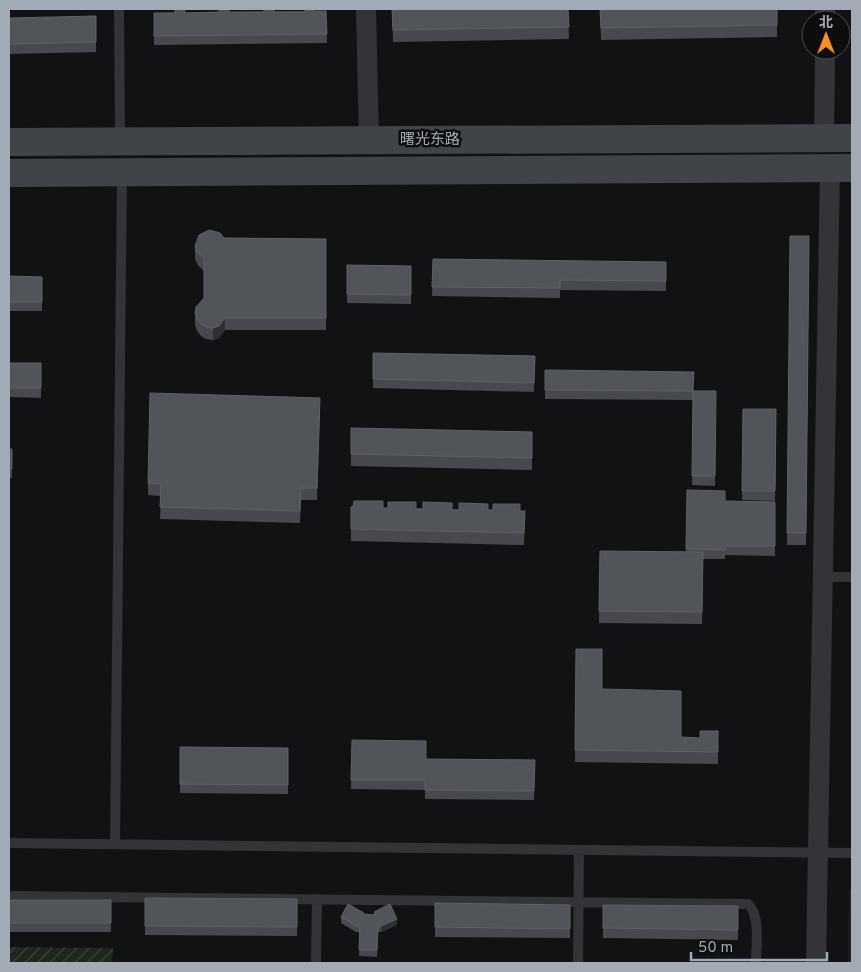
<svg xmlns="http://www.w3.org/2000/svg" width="861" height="972" viewBox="0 0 861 972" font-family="Overpass,'Noto Sans SC',sans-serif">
<defs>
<pattern id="garden-furrows" width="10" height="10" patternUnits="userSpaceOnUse" patternTransform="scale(1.25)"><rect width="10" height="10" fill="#1e261e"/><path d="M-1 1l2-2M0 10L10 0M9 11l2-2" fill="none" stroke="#3c433c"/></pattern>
</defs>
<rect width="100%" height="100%" fill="#111213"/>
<path fill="#1d1e20" d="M849,889H852V963H848Z"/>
<path fill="url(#garden-furrows)" d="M9,947L113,948L112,963H9Z"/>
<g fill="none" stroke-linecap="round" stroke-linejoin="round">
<path stroke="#323438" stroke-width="10" d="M119,9L120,140
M822,577H852
M9,843L852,853
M115,844L122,173
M9,896L748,904C761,915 756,947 756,963
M316,963L317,899
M578,963L579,850"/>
<path stroke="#323438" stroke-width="20" d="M366,9L369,141
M825,20V9
M824,138L825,50
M816,963L830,168"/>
<path stroke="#404449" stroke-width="28" d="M9,142L852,138
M9,173L852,168"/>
</g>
<path fill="#47494e" d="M392,9H568L569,39L393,42Z
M600,9H777V37L601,40Z
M326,11L327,43L154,45V13Z
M9,18L96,42V52L9,54Z
M790,236H809L806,545H787Z
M224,238L326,239V330H225L219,338L213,340L206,339L201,336L197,331L195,325V313L204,298V271L197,264L195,258V246Z
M433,259L666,262V291L560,290V298L432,296Z
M347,265L411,266V304L347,303Z
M9,276L42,277V311H9Z
M373,353L535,356L534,392L373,388Z
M9,363H41V398L9,397Z
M545,370L694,391H716L715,486L692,485L693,400L545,399Z
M743,409H776L775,501L742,500Z
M320,410L317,500H301L300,523L160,519L161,496L148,495V483Z
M351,428L532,432V470L351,466Z
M9,449H12V478H9Z
M687,490L725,501L775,502V556L725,555V559H703L702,624L599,623L600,551L686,552Z
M351,507L525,511L524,545L351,541Z
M576,649L602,689L681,737L700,738L718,731V764L575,762Z
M352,740L426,759L535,760L534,800L425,799V790L351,789Z
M180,747L288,748V794L180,793Z
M145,898L297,899V936L145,935Z
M9,900H111V932H9Z
M435,903L570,905V938L435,937Z
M603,905L738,906V940L603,938Z
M374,912L397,925L381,932H378L377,957L359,956L360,932H356L341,923V917L364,914L374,915Z"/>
<path fill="#2d2f32" d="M225,318V330L219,338L213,340V328Z
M397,919V925L381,932V926Z"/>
<path fill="#515459" stroke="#5d6267" d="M175,9H185V13L219,12V9H229V12H264V9H274V12H305V9H314V11H326L327,34L154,36V13H175Z
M392,9H568L569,27L393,30Z
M600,9H777V25L601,28Z
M96,16V42L9,44V18Z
M209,230L220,233L224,238L326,239V318H225L219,326L213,328L206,327L201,324L197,319L195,313L196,307L204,298V259L197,252L195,246L199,235Z
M790,236H809L806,533H787Z
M433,259L666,262V281L560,280V288L432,287Z
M347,265L411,266V295L347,294Z
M9,276L42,277V302H9Z
M373,353L535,356L534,383L373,379Z
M9,363H41V388H9Z
M545,370L694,372L693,391L545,390Z
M693,391H716L715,476H692Z
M150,393L320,398L317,488H301L300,511L160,507L161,484L148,483Z
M743,409H776L775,491H742Z
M351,428L532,432V458L351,454Z
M9,449H12V469H9Z
M687,490L725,491V501L775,502V546H725V550L686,549Z
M354,501H383V508H388V502H416V509H423V502L452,503V510H459V503L488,504V510H493V504H520V511H525L524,533L351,529V507H353Z
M600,551L703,552L702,612L599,611Z
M576,649H602V689L681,691V737L700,738V731H718V752L575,750Z
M352,740L426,741V759L535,760L534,791L425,790V780H351Z
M180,747L288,748V785L180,784Z
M145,898L297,899V927L145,926Z
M9,900H111V923H9Z
M435,903L570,905V929L435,927Z
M348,904L364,913L363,914L375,915L374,912L390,904L397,919L381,926H378L377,950H359L360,926H356L341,917Z
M603,905L738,906V930L603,928Z"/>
<g text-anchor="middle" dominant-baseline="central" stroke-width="5" stroke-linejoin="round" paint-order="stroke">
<g font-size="15" fill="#a2abb5" stroke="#0d0d0e">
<text x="430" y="140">曙光东路</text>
</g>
</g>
<rect width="861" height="972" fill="none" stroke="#a2abb5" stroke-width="20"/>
<g transform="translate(826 35)"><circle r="24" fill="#0d0d0e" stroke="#494c51"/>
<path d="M0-4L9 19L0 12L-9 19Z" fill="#fc8d21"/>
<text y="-8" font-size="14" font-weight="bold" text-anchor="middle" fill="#a2abb5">北</text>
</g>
<path d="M691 952v8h136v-8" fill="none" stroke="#a2abb5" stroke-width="2.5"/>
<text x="698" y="952" font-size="15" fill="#a2abb5" stroke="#0d0d0e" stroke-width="4" paint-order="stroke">50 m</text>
</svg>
